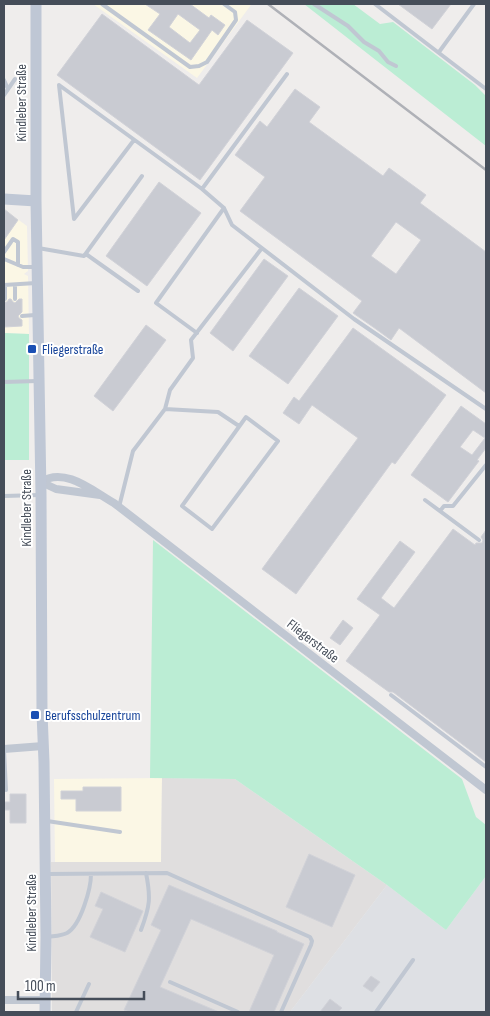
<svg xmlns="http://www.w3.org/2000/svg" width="490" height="1016" viewBox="0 0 490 1016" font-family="'Sofia Sans Condensed',sans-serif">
<rect width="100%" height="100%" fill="#efedec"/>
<path fill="#fbf7e5" d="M93,4H249L251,5L197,78Z
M5,210L27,226L28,271L24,274L28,276L29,334L4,333Z
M162,778L161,862H55L54,779Z"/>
<path fill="#e0dede" d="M162,778L235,779L387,885L290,1012H52L51,862H161Z"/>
<path fill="#dee0e4" d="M486,876V1012H290L387,885L446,930Z"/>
<path fill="#bbedd4" d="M304,4H353L380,24L393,22L475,85L486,96V146Z
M4,333L29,334V460H4Z
M153,540L462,779L476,817L486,825V876L446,930L387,885L235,779L150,778Z"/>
<path fill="#c9cbd2" stroke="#d1d2d8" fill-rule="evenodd" d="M145,4H190L209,18L211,15L225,25L218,35L212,30L191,60L148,30L160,14ZM178,14L200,30L190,43L169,27Z
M398,4H451L432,29Z
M102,14L199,85L247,20L293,53L200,180L57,75Z
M295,89L320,107L309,122L383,176L389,168L426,195L420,203L486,252V393L399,328L391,340L376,329L353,313L362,301L240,211L265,177L235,155L260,121L267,127ZM396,222L421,240L396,274L371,256Z
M159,182L201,213L147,286L106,256Z
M4,209L18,220L4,240Z
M264,259L288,276L233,351L210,333Z
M299,288L338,316L288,384L249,356Z
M9,299H11L13,302L15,303L19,299H22V312L18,316L19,318L22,320V326L4,327V302H7Z
M146,325L166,340L113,411L94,396Z
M353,328L446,395L395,464L392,462L296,594L262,569L358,438L312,405L299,424L283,413L294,397L299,401Z
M461,406L486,424V448L477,460L479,461L448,502L411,475ZM473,430L485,438L472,455L460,447Z
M453,529L475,545L476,543H482L483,540L481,537L486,530V762L393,692H389L346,661L380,615L357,599L400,541L415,552L381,598L394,608Z
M343,620L353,628L340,645L330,638Z
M83,787H121V811H76V799H61V791H83Z
M10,794H26V823H10V810H4V802H10Z
M309,854L355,875L332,927L286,907Z
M169,885L277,931V932L304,944L274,1012H249L274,955L191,919L160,987L219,1012H130L124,1010L161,930L151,925Z
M101,892L143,911L125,952L90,937L103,909L95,906Z
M371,976L380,982L372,992L363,986Z
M330,999L342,1008L338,1012H320Z"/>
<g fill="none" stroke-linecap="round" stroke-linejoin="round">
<path stroke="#c0c7d2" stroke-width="4" d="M102,4L190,67L199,66L207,62L236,20L235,12L224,4
M314,4L348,26L364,42L379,51L388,62L396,66
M375,4L486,89
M439,52L474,4
M4,80L8,89
M59,85L202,189L224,208L232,225L354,319L486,409
M59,85L74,219L134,140
M4,95L15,79
M202,189L287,74
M38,248L84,256L142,176
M4,252L13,239L18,242V265
M86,254L138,291
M4,259L23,267H36
M4,285L36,283
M5,285V299
M15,285V299
M22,316L35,315
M197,333L156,303L224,208
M4,382L37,381
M165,409L218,412L239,426
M246,417L278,441L212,529L182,506Z
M4,496L39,495
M425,500L479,540
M119,507L133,451L165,409L170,390L193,358L191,340L262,248
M440,511L444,506H453L486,465
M391,695L486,767
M4,750L6,790
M47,821L120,832
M48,874L167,873L310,937L312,941L311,945L281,1012
M141,930C150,906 151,898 146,873
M48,937C54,936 61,936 67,933C81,925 91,888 91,874
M170,982L238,1012
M76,1012L89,984
M376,1012L413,960"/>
<path stroke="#c0c7d2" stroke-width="8" d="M100,495L56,489L41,482C65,466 94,492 114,503L486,790
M4,749L43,746
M4,1000H45"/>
<path stroke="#bfc7d5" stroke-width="11" d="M36,4V201L41,494L42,713L44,762L46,937L45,1012
M4,199L36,201"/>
<path stroke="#afb1b7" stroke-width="2.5" d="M268,4L486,170"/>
</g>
<g fill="#1a4fb4" stroke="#fff" stroke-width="2">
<rect x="27" y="344" width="10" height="10" rx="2.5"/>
<rect x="30" y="710" width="10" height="10" rx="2.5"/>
</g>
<g text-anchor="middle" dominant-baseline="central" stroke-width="4" stroke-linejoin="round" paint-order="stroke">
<g font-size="14" fill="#454d59" stroke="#fff">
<text transform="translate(21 103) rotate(-90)">Kindleber Straße</text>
<text transform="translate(26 508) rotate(-90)">Kindleber Straße</text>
<text transform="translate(313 641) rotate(38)">Fliegerstraße</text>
<text transform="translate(31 913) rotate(-90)">Kindleber Straße</text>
</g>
<g font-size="14" fill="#164399" stroke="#fff" text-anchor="start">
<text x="42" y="349">Fliegerstraße</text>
<text x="45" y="715">Berufsschulzentrum</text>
</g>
</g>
<rect width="490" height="1016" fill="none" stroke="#454d59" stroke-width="10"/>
<path d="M18 991v8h126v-8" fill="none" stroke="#454d59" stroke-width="2.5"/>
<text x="25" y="991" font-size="15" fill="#454d59" stroke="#ffffff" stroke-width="4" paint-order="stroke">100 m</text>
</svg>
